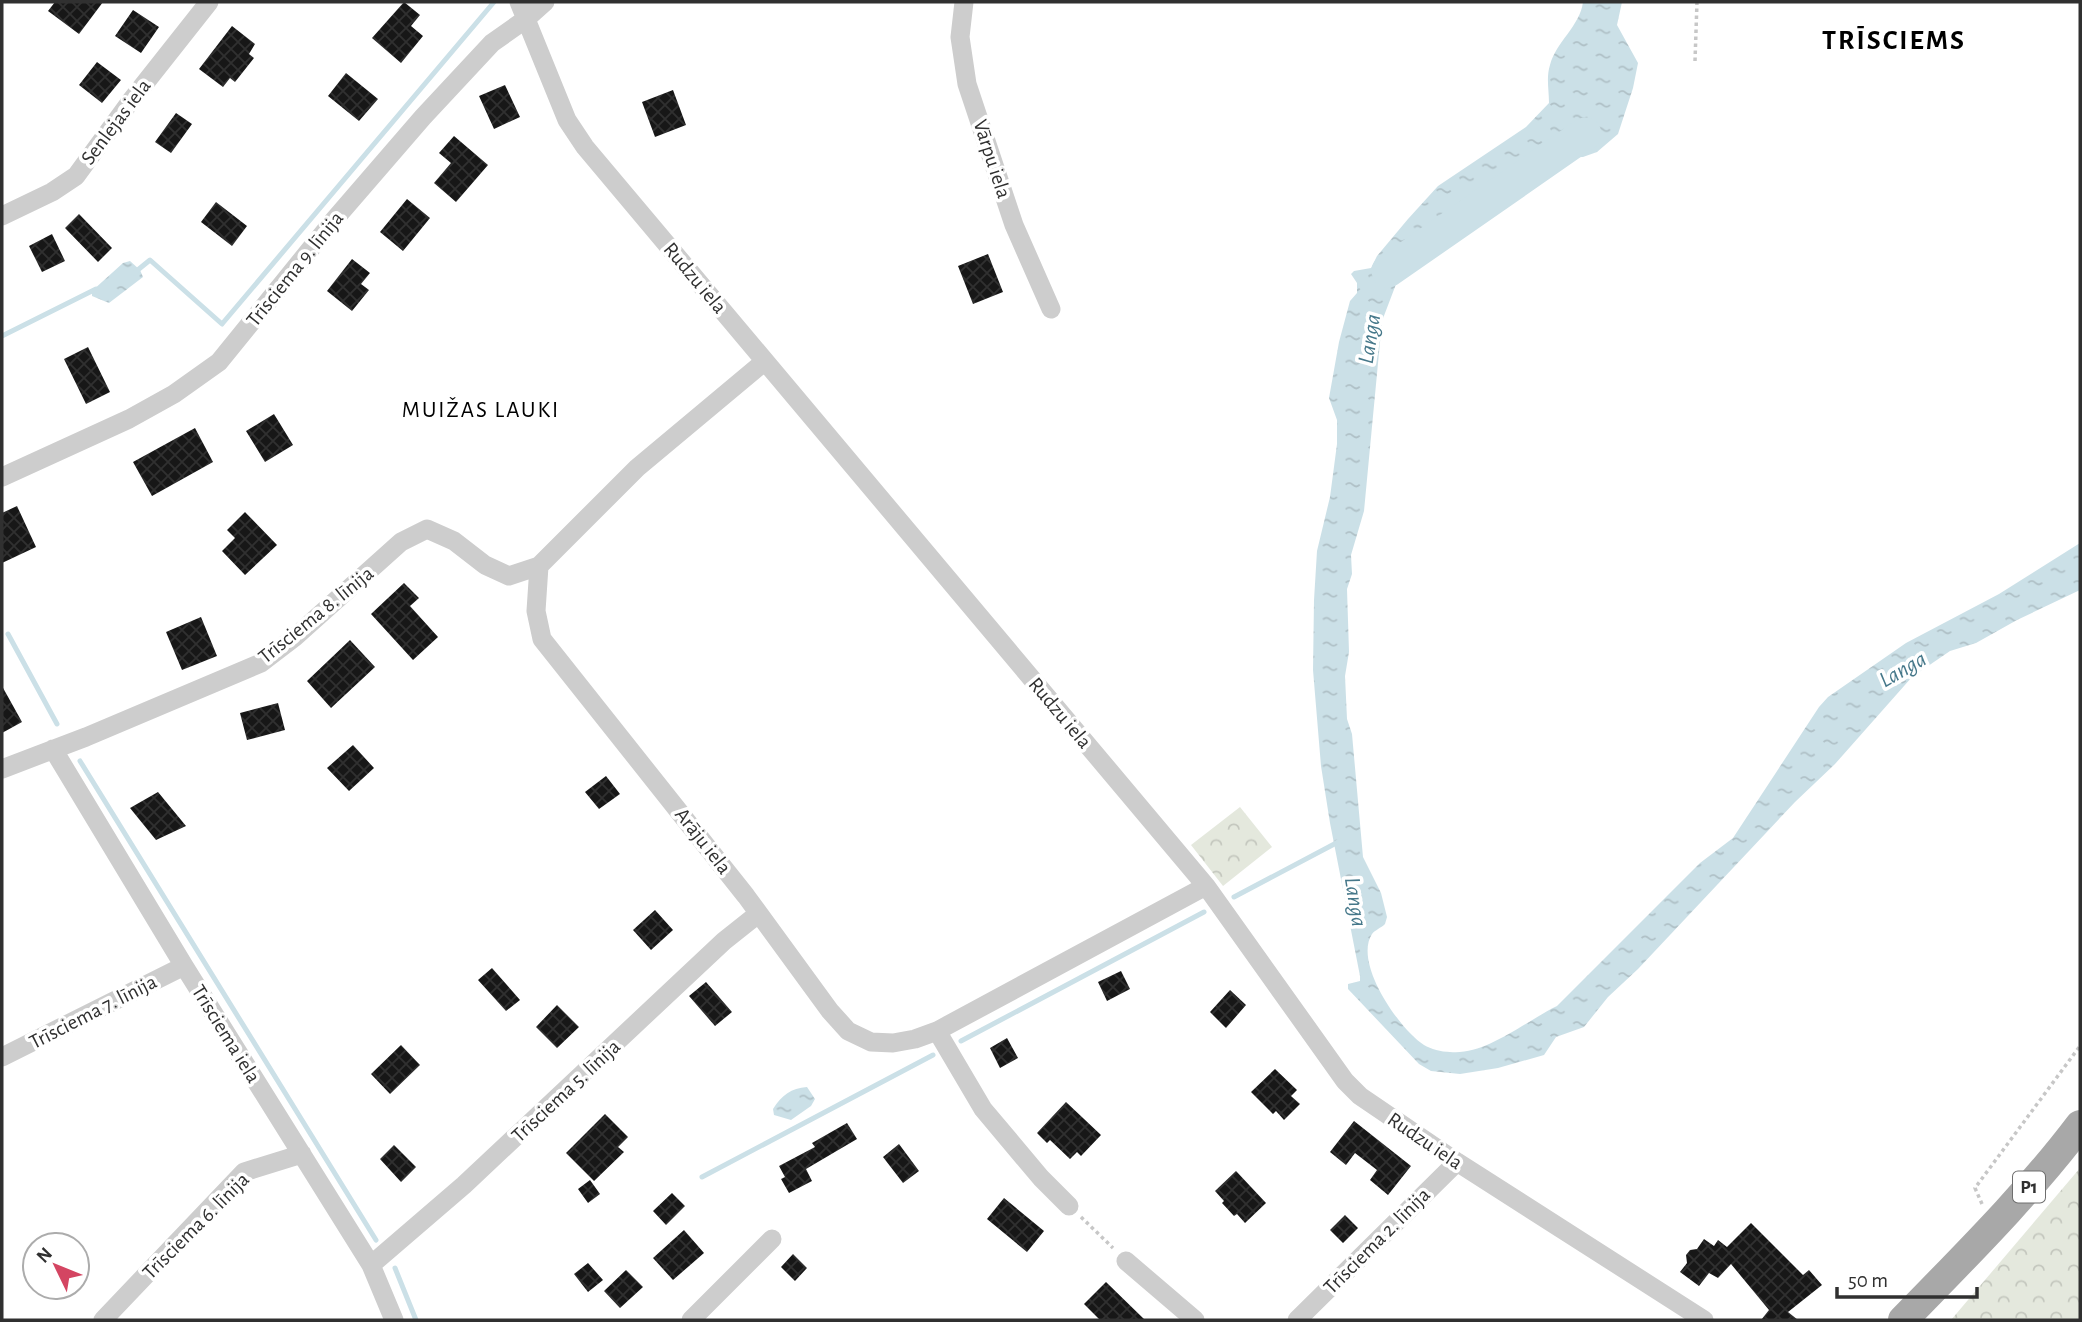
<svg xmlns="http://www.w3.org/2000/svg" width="2082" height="1322" viewBox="0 0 2082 1322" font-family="'Alegreya Sans',sans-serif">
<defs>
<pattern id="forest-crowns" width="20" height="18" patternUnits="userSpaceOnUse" patternTransform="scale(1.75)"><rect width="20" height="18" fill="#e4e8dd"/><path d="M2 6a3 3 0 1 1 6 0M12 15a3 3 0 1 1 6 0" fill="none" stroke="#c4c7be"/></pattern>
<pattern id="water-ripples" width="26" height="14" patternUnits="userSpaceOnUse" patternTransform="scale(1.75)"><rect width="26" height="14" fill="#cbe0e7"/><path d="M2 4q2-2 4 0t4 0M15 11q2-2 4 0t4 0" fill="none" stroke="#afc0c6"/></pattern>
<pattern id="building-cross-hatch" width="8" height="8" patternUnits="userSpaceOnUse" patternTransform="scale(1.75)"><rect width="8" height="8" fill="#171717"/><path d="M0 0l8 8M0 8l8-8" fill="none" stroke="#303030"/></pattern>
</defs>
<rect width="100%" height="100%" fill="#fff"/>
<path fill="url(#forest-crowns)" d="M1240,807L1272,847L1223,886L1191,845Z
M2080,1168V1320H1951Z"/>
<path fill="url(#water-ripples)" d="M1583,2H1622L1617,25L1638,63L1633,88L1618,134L1597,152L1583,157L1553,158L1541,161L1532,166L1513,186L1499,191L1466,217H1456L1447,222L1407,265L1398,279L1382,321L1364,511L1351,555L1352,574L1347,589L1349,652L1345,676L1347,719L1352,734L1363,857L1381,893L1387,917L1385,924C1381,928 1375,930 1372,934C1353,963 1400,1030 1424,1045C1431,1049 1441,1052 1450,1052C1485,1056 1526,1021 1557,1006L1700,863L1733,838L1819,707L1828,697L1906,643L1999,594L2080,543V590L2017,620L1976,643L1950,651L1912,677L1835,764L1795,802L1638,969L1608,997L1584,1027L1556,1037L1544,1055L1498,1068L1460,1074L1431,1071L1419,1064L1348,989V984L1360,981V976L1330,823L1321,766L1313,670L1314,600L1317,551L1330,497L1337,444V420L1329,398L1339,342L1350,301L1357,293V283L1351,274L1354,271L1371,268L1377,256L1408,219L1438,186L1526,127L1549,103C1549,89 1546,78 1550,65C1556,42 1580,26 1583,2Z
M130,261L140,270L143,277L109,303L92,296V291L123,263Z
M807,1087L815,1099L811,1106L791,1120L774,1115L773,1109C782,1095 791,1088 807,1087Z"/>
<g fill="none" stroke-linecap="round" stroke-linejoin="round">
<path stroke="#cbe0e7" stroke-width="5" d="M134,273L150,260L222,324L494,2
M2,336L96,289
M8,634L57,724
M80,761L376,1240
M1234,897L1340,841
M961,1041L1204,912
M702,1177L933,1055
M395,1268L416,1320"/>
<path stroke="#cbe0e7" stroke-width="33" d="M1388,271L1585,134"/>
</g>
<path fill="url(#building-cross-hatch)" d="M55,2H103L79,34L48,11Z
M404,2L420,15L411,26L423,36L401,63L372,38Z
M133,10L159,27L141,53L115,36Z
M232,26L255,44L249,54L254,58L235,82L230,78L223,87L199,69Z
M97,62L121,80L102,103L79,85Z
M346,73L378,99L359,121L328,96Z
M505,85L520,117L494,129L479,96Z
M673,90L686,125L655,137L642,102Z
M176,113L192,124L171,153L155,142Z
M454,136L488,165L456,202L434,183L451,163L439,153Z
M407,199L430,218L403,251L380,232Z
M216,202L247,226L232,246L201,222Z
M79,214L112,248L98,262L65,228Z
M52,234L65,261L42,272L29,246Z
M988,254L1003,292L973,304L958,266Z
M352,259L370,273L361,284L369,290L352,311L327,291Z
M88,347L110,392L86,404L64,359Z
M274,414L293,445L265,462L246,431Z
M195,428L213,462L152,496L133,462Z
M17,506L36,547L2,563V513Z
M245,512L277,545L245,575L222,551L235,538L227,530Z
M404,583L419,598L410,606L438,637L413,660L371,614Z
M201,617L217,656L182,670L166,632Z
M350,640L375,667L331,708L307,681Z
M2,686L22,722L2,733Z
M278,703L285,730L247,740L240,713Z
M353,745L374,768L349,791L327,768Z
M606,776L620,794L599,809L585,792Z
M158,792L186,826L156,840L130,808Z
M655,910L673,930L651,950L633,930Z
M492,968L520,1000L506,1011L478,980Z
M1121,971L1130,989L1107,1001L1098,982Z
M706,982L732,1012L715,1026L689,996Z
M1230,990L1246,1005L1226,1028L1210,1012Z
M557,1005L579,1027L557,1048L536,1027Z
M1007,1038L1018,1058L1000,1068L990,1048Z
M401,1045L420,1065L390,1094L371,1074Z
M1275,1069L1297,1090L1291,1096L1300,1104L1284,1120L1276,1111L1273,1114L1251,1092Z
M1066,1102L1101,1135L1081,1156L1077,1152L1070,1159L1050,1140L1047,1143L1037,1133Z
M605,1114L628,1137L618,1147L624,1152L594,1181L566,1153Z
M1354,1121L1411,1166L1388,1195L1370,1180L1377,1170L1355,1153L1346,1165L1330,1152Z
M847,1123L857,1139L806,1169L812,1181L789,1193L781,1179L785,1177L779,1166L815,1147L812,1143Z
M899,1144L919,1171L903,1183L883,1157Z
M394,1145L416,1167L401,1182L380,1159Z
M1236,1171L1266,1203L1245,1223L1237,1214L1234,1216L1222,1203L1224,1201L1215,1191Z
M590,1180L600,1194L588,1203L578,1189Z
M672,1193L685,1206L666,1225L653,1211Z
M1004,1198L1044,1231L1027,1252L987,1219Z
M1345,1215L1358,1228L1343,1243L1330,1230Z
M1751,1223L1803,1275L1809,1270L1822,1285L1788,1312L1798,1320H1761L1769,1310L1731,1264L1718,1278L1709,1273L1699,1286L1680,1272L1687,1263L1686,1255L1690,1250L1697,1249L1704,1239L1714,1246L1718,1240L1727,1247Z
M684,1230L704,1253L673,1280L653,1258Z
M793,1254L807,1268L795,1281L781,1267Z
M588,1263L603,1280L588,1292L574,1274Z
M626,1270L643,1287L620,1308L604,1291Z
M1106,1282L1145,1320H1100L1084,1304Z"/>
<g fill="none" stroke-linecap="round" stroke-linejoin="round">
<path stroke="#c7c7c7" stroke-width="3.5" stroke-dasharray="3.5 3.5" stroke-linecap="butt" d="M1695,61L1697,2
M1982,1204L1975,1188L2080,1046
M1081,1217L1113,1248"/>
<path stroke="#cdcdcd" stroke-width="19" d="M519,2L567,120L585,147L1206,886L1345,1081L1360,1096L1457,1162L1704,1320
M964,2L960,37L967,84L1014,225L1051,309
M2,216L52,192L76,176L130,102L209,2
M765,361L637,468L539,566L536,611L542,639L746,896L830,1011L848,1031L871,1042L893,1043L915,1039L937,1031L1206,886
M2,477L129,419L174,394L219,362L334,220L423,117L492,43L526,19L545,2
M53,749L184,966L371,1265L394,1320
M2,769L86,737L261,663L295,637L401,542L427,529L454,541L485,565L509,576L539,566
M937,1031L983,1109L1041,1178L1069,1206
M2,1057L184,966
M1126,1261L1195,1320
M371,1265L464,1185L724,941L758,914
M103,1320L244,1172L302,1154
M691,1320L772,1239
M1297,1320L1457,1162"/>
<path stroke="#a8a8a8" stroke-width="30" d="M1903,1320C1964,1257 2027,1195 2080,1125"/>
</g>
<g text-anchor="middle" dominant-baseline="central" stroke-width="7" stroke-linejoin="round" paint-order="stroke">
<rect fill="#fff" stroke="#6e6e6e" stroke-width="2" x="2013" y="1171.5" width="32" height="31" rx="5"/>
<g font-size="19" font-weight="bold" fill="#303030">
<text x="2029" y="1187">P1</text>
</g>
<g font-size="21" fill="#303030" stroke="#fff">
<text transform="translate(116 122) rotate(-53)">Senlejas iela</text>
<text transform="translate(992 159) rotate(72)">Vārpu iela</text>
<text transform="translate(295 269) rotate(-51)">Trīsciema 9. līnija</text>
<text transform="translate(695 278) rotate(50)">Rudzu iela</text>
<text transform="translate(316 615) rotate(-39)">Trīsciema 8. līnija</text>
<text transform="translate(1060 713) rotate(50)">Rudzu iela</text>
<text transform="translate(703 841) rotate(52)">Arāju iela</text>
<text transform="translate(93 1012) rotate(-27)">Trīsciema 7. līnija</text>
<text transform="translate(226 1034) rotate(58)">Trīsciema iela</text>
<text transform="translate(566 1091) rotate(-43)">Trīsciema 5. līnija</text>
<text transform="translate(1425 1141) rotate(34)">Rudzu iela</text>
<text transform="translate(196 1226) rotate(-45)">Trīsciema 6. līnija</text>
<text transform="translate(1377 1241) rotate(-45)">Trīsciema 2. līnija</text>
</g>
<g font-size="23" font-style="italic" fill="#46788a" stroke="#fff">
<text transform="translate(1370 339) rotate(-81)">Langa</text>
<text transform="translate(1903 670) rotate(-30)">Langa</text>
<text transform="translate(1355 902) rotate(81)">Langa</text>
</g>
<g font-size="23" letter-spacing="2" fill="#000" stroke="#fff">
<text x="481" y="410">MUIŽAS LAUKI</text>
</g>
<g font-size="28" font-weight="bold" letter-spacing="2" fill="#000" stroke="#fff">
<text x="1894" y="41">TRĪSCIEMS</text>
</g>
</g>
<rect width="2082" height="1322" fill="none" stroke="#303030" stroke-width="7"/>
<g transform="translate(56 1266) rotate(313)"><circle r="33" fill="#ffffff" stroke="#acacac" stroke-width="2"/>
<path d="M0-5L12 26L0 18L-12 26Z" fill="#d44562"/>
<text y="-10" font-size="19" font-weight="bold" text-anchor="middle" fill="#303030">N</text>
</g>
<path d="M1837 1287v10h140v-10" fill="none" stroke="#303030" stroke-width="3.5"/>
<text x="1848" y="1287" font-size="21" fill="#303030" stroke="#ffffff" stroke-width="5" paint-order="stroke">50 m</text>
</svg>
